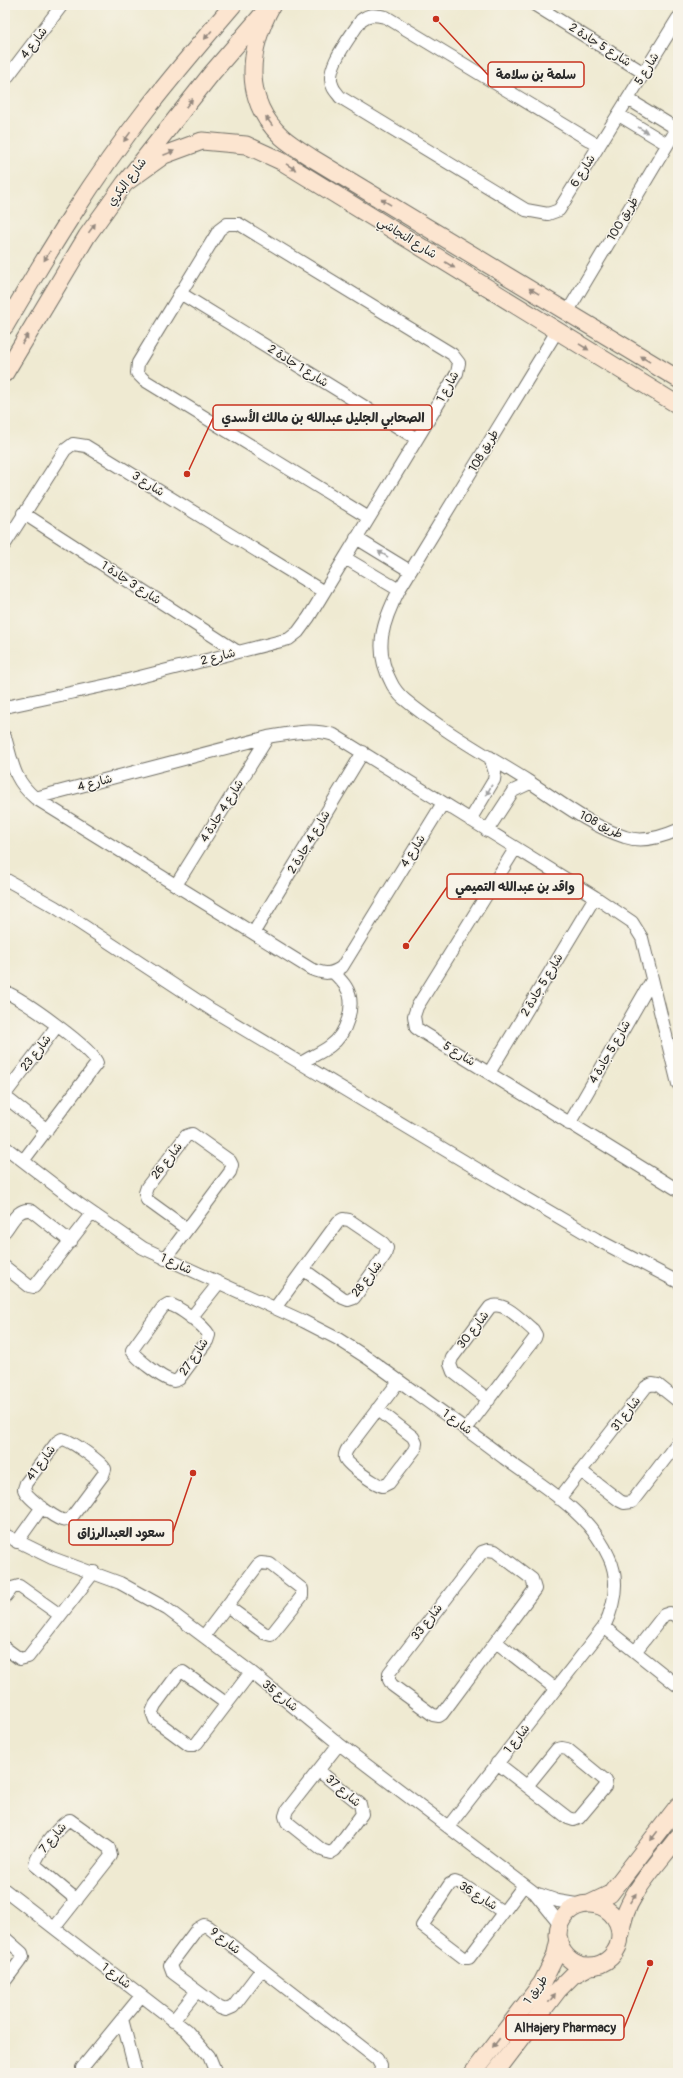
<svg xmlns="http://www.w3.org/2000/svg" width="683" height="2078" viewBox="0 0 683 2078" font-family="Pangolin,'Playpen Sans Arabic',sans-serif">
<rect width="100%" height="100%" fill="#f7f3e8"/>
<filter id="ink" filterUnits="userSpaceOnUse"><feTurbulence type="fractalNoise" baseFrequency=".025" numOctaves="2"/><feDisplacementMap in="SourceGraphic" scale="8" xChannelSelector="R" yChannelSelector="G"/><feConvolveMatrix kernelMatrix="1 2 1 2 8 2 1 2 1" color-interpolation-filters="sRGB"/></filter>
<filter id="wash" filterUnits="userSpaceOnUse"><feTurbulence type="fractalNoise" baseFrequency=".012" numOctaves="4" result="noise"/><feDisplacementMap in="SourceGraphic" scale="16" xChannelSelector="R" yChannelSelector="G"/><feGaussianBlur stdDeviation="0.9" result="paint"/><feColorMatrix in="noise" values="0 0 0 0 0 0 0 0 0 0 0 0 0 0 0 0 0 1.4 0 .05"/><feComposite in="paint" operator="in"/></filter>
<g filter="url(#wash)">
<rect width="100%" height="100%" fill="#efead2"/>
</g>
<g filter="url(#ink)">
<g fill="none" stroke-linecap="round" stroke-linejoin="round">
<defs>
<path id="street" d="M535,5L644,73
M5,80L62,5
M628,99L677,129
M619,115L667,144
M599,146L386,17C376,15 370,13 361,20C352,35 323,69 333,87C334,90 338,94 340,97L526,210L548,214L559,210L678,18
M180,293L417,439
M568,311L678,127
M557,331L399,590C383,621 373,649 391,682C393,687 399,695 404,699C441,730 486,755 528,781C559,801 590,826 625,837C642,843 662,837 678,830
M23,513L238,652
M356,538L410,571
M5,544L65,450L73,444L86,446L324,592
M345,558L399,590
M5,707L112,684L289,639L298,632L309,617L457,373L459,363L452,354L239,224H227L219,230L138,363L137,373L144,380L369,518
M5,737C13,764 13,779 35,798L311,969C324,974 331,975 342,967L443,803
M35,798L268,737C291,733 311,728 334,735L595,897L632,922L642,938L678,1084
M470,820L494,780L495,773L490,757
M487,831L513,791L530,783
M515,849L417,1007L414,1016L416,1028L678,1190
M5,879L55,907L212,1010L482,1172L596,1239L678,1282
M176,885L268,737
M254,932L363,752
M5,992C20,997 95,1050 97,1063L23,1161
M301,1063C310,1057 321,1053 330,1046C346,1035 357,1004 346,987C343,982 338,977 334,973
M489,1073L595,897
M569,1124L652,980
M47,1130L8,1099L6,1093L57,1026
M5,1147L79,1204L143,1248L303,1321L338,1339L369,1359C414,1392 460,1424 504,1458C542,1486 589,1512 609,1557C620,1580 614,1606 604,1627L448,1827
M5,1231C12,1222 19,1206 32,1211L71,1242
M165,1259L230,1172L232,1165L230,1161L192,1134L186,1136L147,1187L145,1193L147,1200L187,1229
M5,1267L29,1286L34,1287L92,1213
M168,1304C179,1306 204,1326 209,1335L207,1341L179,1379C176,1381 174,1382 170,1380C162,1378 134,1357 132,1350L163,1307Z
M275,1308L338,1222L343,1219L349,1220L383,1243L387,1248L385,1255L354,1298L348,1300L343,1298L304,1270
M191,1318L218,1284
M377,1409L413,1437L416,1443L415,1449L389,1483L383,1486C377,1486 346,1464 345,1458C344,1454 346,1451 348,1448L399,1381
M466,1429L535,1338L536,1335L533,1330C522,1321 504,1300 490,1307L452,1358L450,1364L453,1372L489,1400
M62,1439C71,1440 101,1462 105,1469L103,1475L71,1518C68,1520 65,1521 62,1520C53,1517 26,1497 24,1489L26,1483L57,1442Z
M581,1471L620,1501L624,1503L632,1502L678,1442
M559,1499L646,1387L652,1384L658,1385L678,1401
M5,1535L52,1558L120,1583L167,1609L251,1672L339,1744L535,1893L560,1924
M17,1542L42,1507
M488,1550L495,1551L532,1579L535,1589L442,1714L439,1716L433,1715L392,1685L389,1680V1673L482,1552Z
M5,1597L12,1588L19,1586L60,1615
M604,1627L678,1686
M204,1636L258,1565L261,1563L270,1564L302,1589V1596L271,1635L264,1633L227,1606
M496,1642L556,1689
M5,1648L20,1659L28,1657L94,1572
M635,1652L664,1615L670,1613L678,1617
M227,1704L183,1672L178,1674L155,1705L152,1712L155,1720L189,1745H194L197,1743L251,1672
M497,1763L568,1818L574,1820L579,1818L605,1787L606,1781L567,1749L562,1748L557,1749L527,1786
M319,1771L360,1804L362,1814L335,1850L330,1853L322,1850L287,1822L285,1816L287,1810L339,1744
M5,1890L186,2030L209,2056L216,2073
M538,1894L558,1901L582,1905
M503,1912L463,1885L455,1882L450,1884L422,1926L464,1958H469L524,1885
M55,1927L111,1856L109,1848L70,1820C62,1821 35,1856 35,1865L77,1900
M5,1938L22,1953L23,1957L5,1981
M262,1969L233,2007L226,2010L220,2008L173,1973L170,1965L197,1929L204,1925L208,1927L377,2059L381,2066L380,2073
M122,2019L136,2073
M173,2021L197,1991
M82,2073V2068L141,1996"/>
<path id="secondary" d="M272,5C248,49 242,100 282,137C291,145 303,152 312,158L678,379
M125,183L164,155L202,141L246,145L281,161L678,405
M5,326C48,252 93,178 146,110C174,74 203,40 233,5
M5,373L87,236L125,183L212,73L262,15
M589,1904L610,1894L678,1806
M558 1935a31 31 0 1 1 62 0a31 31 0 1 1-62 0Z
M621,1934C622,1899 658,1864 678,1837
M473,2073L542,1983L555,1957L559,1939
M495,2073L558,1990L573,1975L590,1966"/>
</defs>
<use href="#street" stroke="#706e65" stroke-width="14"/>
<use href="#secondary" stroke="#706e65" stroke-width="19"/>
<use href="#street" stroke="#fff" stroke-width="12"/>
<use href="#secondary" stroke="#fce5d0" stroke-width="17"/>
</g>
<defs><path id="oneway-solid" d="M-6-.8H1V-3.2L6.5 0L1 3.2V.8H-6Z"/></defs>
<g fill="#94887e">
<use href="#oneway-solid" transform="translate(208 35) rotate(130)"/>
<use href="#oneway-solid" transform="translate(189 103) rotate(-52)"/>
<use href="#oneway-solid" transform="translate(269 121) rotate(-126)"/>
<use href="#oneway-solid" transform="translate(127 137) rotate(126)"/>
<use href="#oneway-solid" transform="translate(169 153) rotate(-22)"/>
<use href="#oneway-solid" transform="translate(291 167) rotate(32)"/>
<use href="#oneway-solid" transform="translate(386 202) rotate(-149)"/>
<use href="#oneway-solid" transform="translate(92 228) rotate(-54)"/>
<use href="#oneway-solid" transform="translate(47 256) rotate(122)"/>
<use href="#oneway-solid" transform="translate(450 265) rotate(32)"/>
<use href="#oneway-solid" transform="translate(534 291) rotate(-149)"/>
<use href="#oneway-solid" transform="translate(25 339) rotate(-59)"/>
<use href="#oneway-solid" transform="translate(584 347) rotate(32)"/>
<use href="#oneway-solid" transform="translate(645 359) rotate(-148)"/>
<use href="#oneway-solid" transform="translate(654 1836) rotate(127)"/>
<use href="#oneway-solid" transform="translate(633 1898) rotate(-56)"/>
<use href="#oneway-solid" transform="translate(552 1998) rotate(-53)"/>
<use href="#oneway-solid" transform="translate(496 2043) rotate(128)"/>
</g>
<g fill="#a0a0a0">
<use href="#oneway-solid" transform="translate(643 130) rotate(32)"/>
<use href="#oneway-solid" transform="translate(383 554) rotate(-149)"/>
<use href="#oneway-solid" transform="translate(489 790) rotate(119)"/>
</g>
</g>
<g text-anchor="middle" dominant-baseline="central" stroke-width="3" stroke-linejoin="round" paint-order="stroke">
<g font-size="12" fill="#2b2b2b" stroke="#f7f3e8">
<text transform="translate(34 43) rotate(-53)">شارع 4</text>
<text transform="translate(600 45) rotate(32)">شارع 5 جادة 2</text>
<text transform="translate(647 69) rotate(-58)">شارع 5</text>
<text transform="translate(583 171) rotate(-58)">شارع 6</text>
<text transform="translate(127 182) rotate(-53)">شارع البكري</text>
<text transform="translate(623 219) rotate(-59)">طريق 100</text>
<text transform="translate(407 238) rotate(32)">شارع النجاشي</text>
<text transform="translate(298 366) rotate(32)">شارع 1 جادة 2</text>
<text transform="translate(448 387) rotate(-61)">شارع 1</text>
<text transform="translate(484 451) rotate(-59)">طريق 108</text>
<text transform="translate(148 484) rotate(32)">شارع 3</text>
<text transform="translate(131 583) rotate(33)">شارع 3 جادة 1</text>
<text transform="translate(218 657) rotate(-14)">شارع 2</text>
<text transform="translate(95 783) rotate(-15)">شارع 4</text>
<text transform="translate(222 811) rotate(-58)">شارع 4 جادة 4</text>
<text transform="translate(601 825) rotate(27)">طريق 108</text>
<text transform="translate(309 842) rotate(-59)">شارع 4 جادة 2</text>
<text transform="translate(413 851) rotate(-58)">شارع 4</text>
<text transform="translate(542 985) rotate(-59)">شارع 5 جادة 2</text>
<text transform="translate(610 1052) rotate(-60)">شارع 5 جادة 4</text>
<text transform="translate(36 1053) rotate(-52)">شارع 23</text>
<text transform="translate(459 1054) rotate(32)">شارع 5</text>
<text transform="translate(167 1161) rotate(-52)">شارع 26</text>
<text transform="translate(176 1264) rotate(25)">شارع 1</text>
<text transform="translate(367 1279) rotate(-52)">شارع 28</text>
<text transform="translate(473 1330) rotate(-52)">شارع 30</text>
<text transform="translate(194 1357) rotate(-56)">شارع 27</text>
<text transform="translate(626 1414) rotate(-52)">شارع 31</text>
<text transform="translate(457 1422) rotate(36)">شارع 1</text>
<text transform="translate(41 1463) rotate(-53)">شارع 41</text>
<text transform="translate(427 1622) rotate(-52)">شارع 33</text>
<text transform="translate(280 1696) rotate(39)">شارع 35</text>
<text transform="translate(517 1739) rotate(-51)">شارع 1</text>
<text transform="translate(343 1791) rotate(41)">شارع 37</text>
<text transform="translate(53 1838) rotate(-50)">شارع 7</text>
<text transform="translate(478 1896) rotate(32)">شارع 36</text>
<text transform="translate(225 1941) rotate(38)">شارع 9</text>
<text transform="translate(116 1976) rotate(38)">شارع 1</text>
<text transform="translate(536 1990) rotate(-55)">طريق 1</text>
</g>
</g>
<path fill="none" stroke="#c8321e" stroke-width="1.5" d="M436 19L488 75M187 474L213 418M406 946L447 887M193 1473L173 1532M650 1963L624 2028"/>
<g fill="#c8321e" stroke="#f7f3e8" stroke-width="1.5">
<circle cx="436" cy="19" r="4"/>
<circle cx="187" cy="474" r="4"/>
<circle cx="406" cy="946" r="4"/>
<circle cx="193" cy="1473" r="4"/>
<circle cx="650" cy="1963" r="4"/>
</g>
<g fill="#f7f3e8" stroke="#c8321e" stroke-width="1.5">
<rect x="488" y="62" width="96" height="25" rx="4"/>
<rect x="213" y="405" width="219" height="25" rx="4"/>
<rect x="447" y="874" width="136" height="25" rx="4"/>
<rect x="69" y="1520" width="104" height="25" rx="4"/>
<rect x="506" y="2015" width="118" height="25" rx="4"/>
</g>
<g font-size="13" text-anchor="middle" font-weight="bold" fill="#2b2b2b">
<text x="536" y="79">سلمة بن سلامة</text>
<text x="323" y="422">الصحابي الجليل عبدالله بن مالك الأسدي</text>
<text x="515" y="891">واقد بن عبدالله التميمي</text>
<text x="121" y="1537">سعود العبدالرزاق</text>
<text x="565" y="2032">AlHajery Pharmacy</text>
</g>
<rect width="683" height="2078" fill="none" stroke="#f7f3e8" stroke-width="20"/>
</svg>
